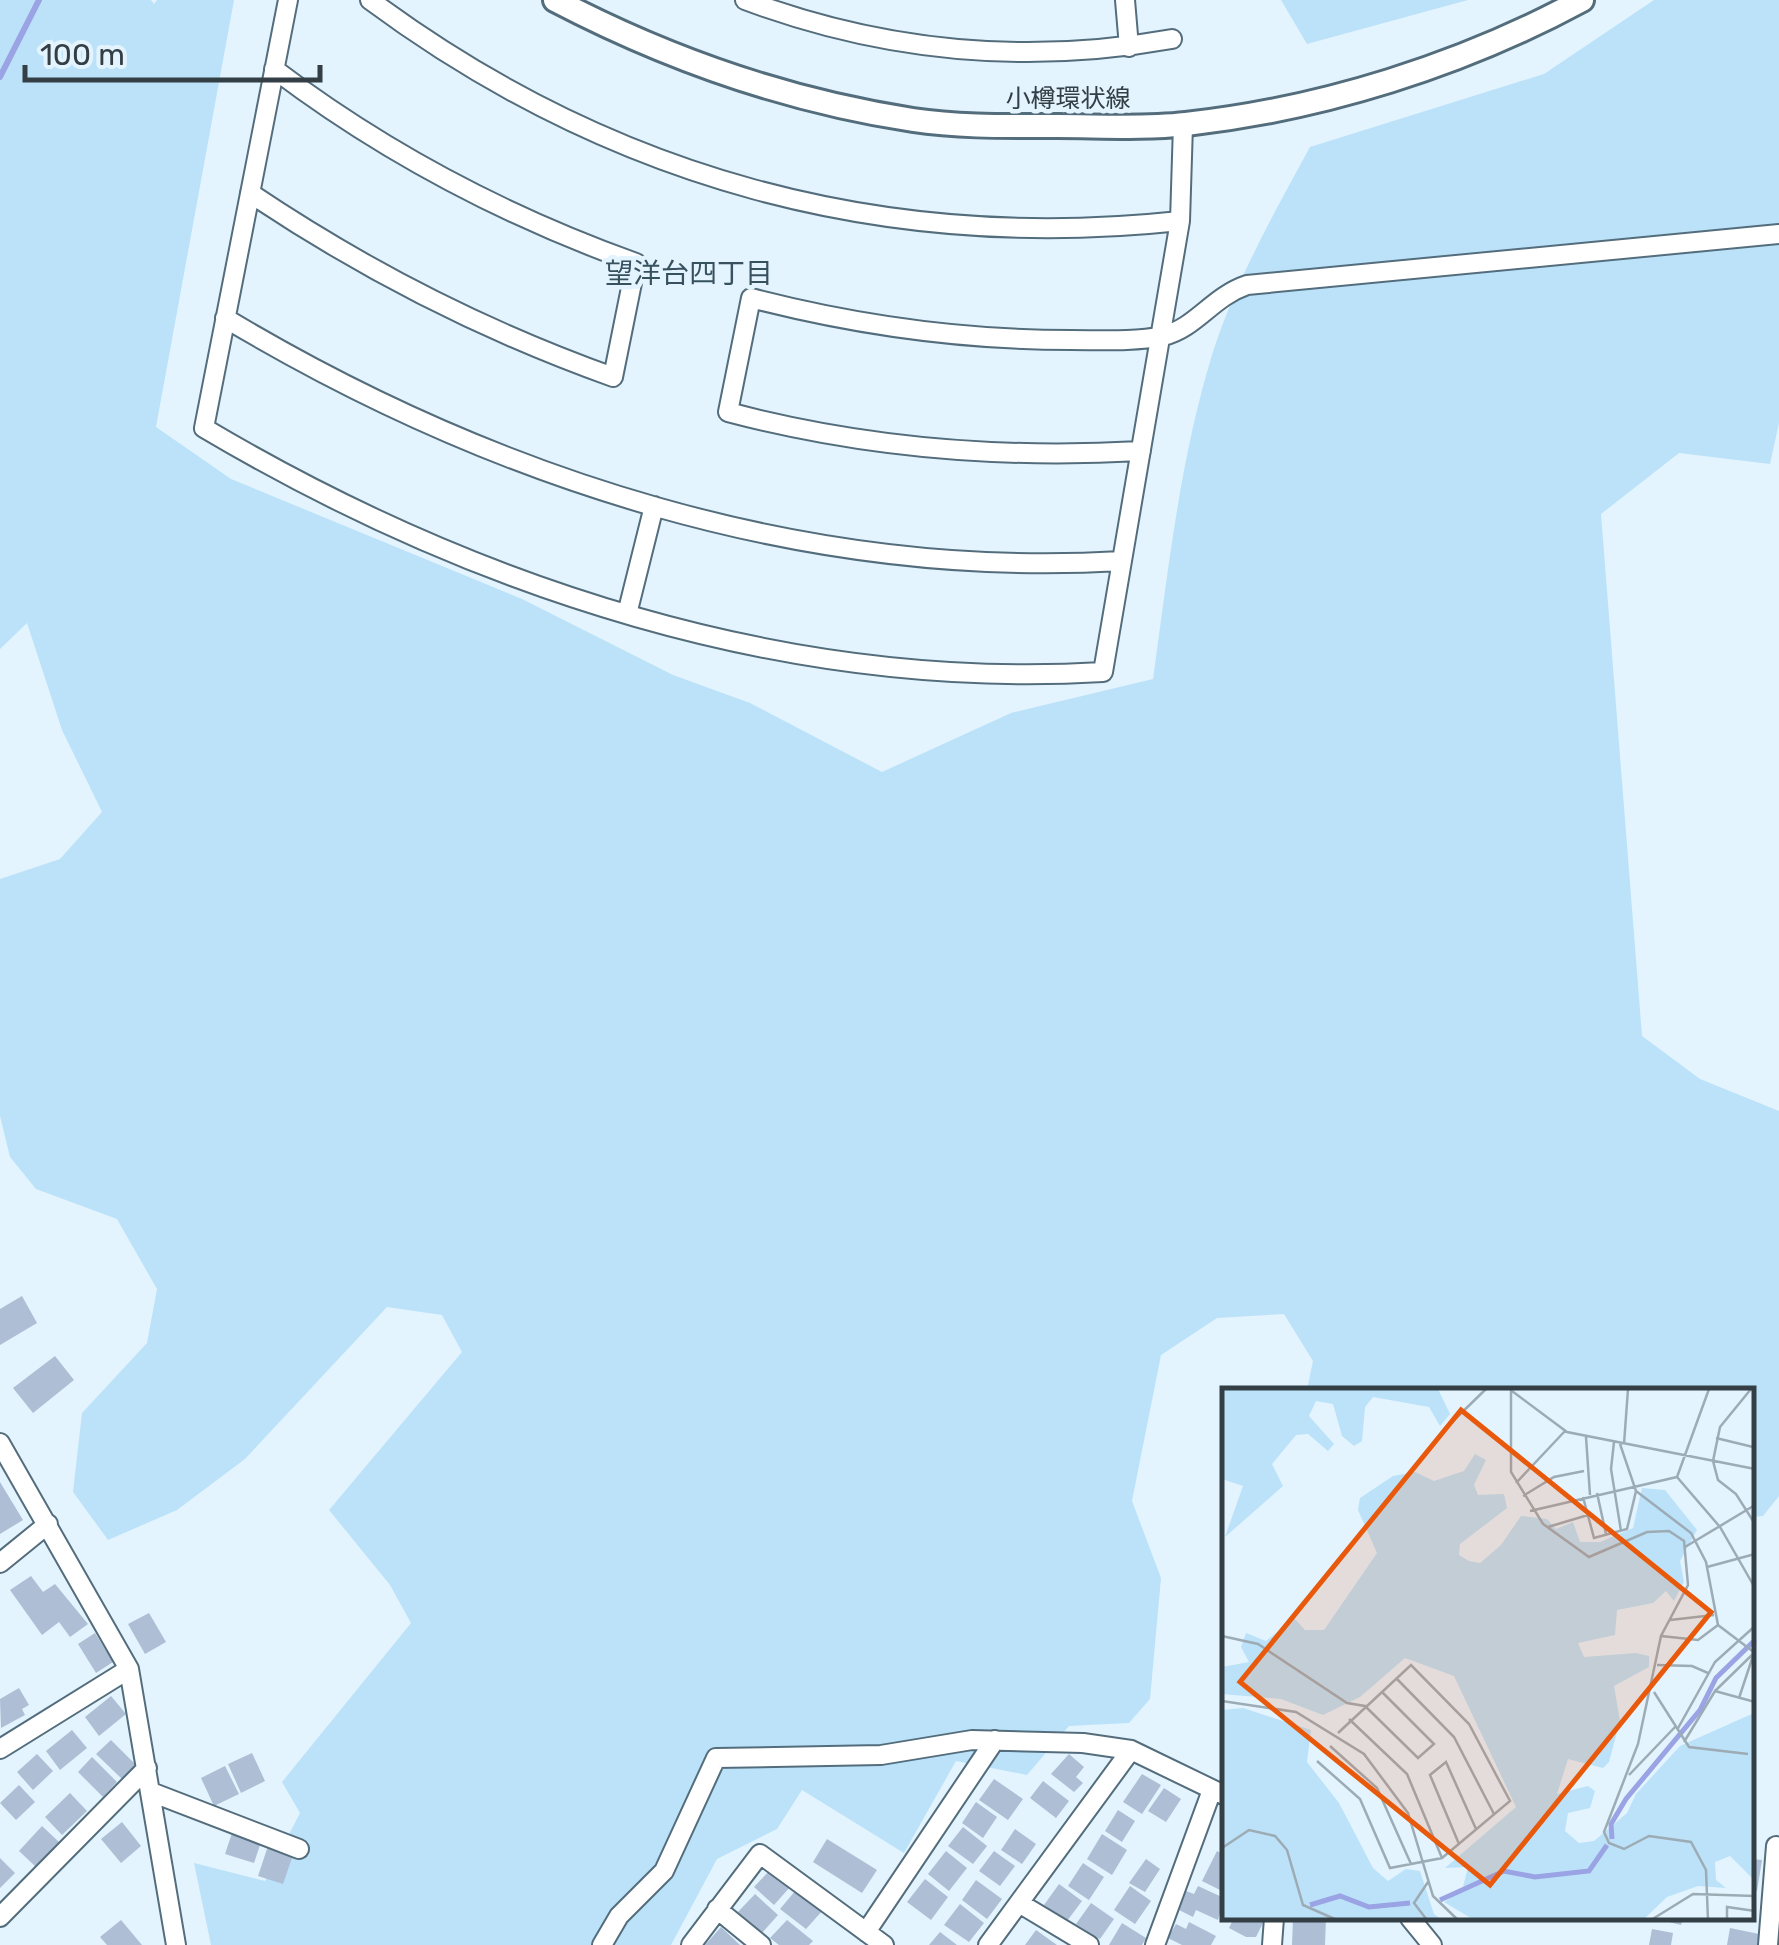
<svg xmlns="http://www.w3.org/2000/svg" width="1779" height="1945" viewBox="0 0 1779 1945" font-family="Rubik,'Noto Sans JP',sans-serif">
<rect width="100%" height="100%" fill="#e3f4fe"/>
<path fill="#bbe2f9" d="M0,0H151L154,4L157,0H234L156,427L231,479L522,599L673,675L750,703L882,772L1011,713L1153,679C1168,572 1180,459 1212,355C1235,282 1273,215 1310,147L1544,74L1654,0H1779V423L1770,464L1679,453L1601,514L1642,1036L1700,1079L1779,1111V1496L1763,1516L1752,1517V1390H1307L1313,1361L1284,1314L1217,1318L1161,1355L1132,1501L1161,1578L1150,1699L1129,1723L1069,1726L1027,1775L956,1761L904,1853L802,1790L777,1829L717,1859L671,1945H211L194,1863L265,1881L300,1813L282,1782L411,1623L390,1585L329,1510L462,1352L442,1315L387,1307L245,1459L177,1510L108,1540L73,1492L82,1413L147,1343L157,1289L117,1219L36,1189L10,1157L0,1116V879L60,859L102,812L62,730L27,623L0,649Z
M1281,0H1468L1307,44Z"/>
<g fill="none" stroke-linecap="round" stroke-linejoin="round">
<path stroke="#9aa3e3" stroke-width="6" d="M0,77L39,0"/>
</g>
<path fill="#adbed5" d="M22,1296L37,1323L0,1345V1309Z
M55,1356L74,1380L33,1413L13,1388Z
M0,1482L23,1520L0,1534Z
M31,1576L43,1592L55,1584L88,1624L70,1637L59,1622L42,1635L10,1590Z
M149,1613L166,1642L145,1654L128,1624Z
M95,1633L113,1662L96,1673L78,1644Z
M19,1688L29,1705L22,1709L25,1715L1,1728L0,1699Z
M111,1696L126,1714L99,1736L85,1717Z
M72,1730L87,1748L60,1770L46,1751Z
M111,1740L136,1765L122,1779L96,1754Z
M252,1753L265,1781L241,1793L228,1764Z
M37,1754L53,1771L33,1790L17,1772Z
M1069,1754L1084,1767L1076,1777L1083,1783L1074,1792L1051,1774Z
M92,1757L117,1782L103,1797L78,1772Z
M225,1766L239,1794L214,1806L201,1778Z
M1142,1774L1161,1785L1142,1814L1123,1802Z
M994,1779L1023,1799L1008,1820L979,1800Z
M1043,1781L1069,1801L1056,1818L1030,1798Z
M19,1785L35,1802L16,1820L0,1803Z
M1164,1788L1181,1799L1166,1822L1148,1811Z
M70,1793L87,1811L62,1835L45,1817Z
M976,1802L997,1817L983,1838L962,1823Z
M1118,1810L1135,1821L1122,1842L1105,1831Z
M122,1822L141,1846L121,1863L101,1839Z
M42,1826L60,1843L36,1867L19,1851Z
M963,1827L987,1846L973,1864L948,1846Z
M1015,1829L1036,1844L1022,1864L1001,1850Z
M232,1833L261,1842L254,1863L225,1854Z
M1102,1834L1127,1850L1112,1875L1087,1859Z
M827,1839L877,1870L862,1893L813,1862Z
M268,1846L293,1855L283,1884L258,1876Z
M946,1851L967,1868L949,1891L928,1874Z
M994,1851L1015,1866L1000,1886L979,1871Z
M1217,1851L1224,1855V1892L1202,1881Z
M0,1858L15,1873L0,1888Z
M1146,1859L1160,1869L1145,1892L1129,1883Z
M1752,1859L1762,1860L1757,1891L1752,1890Z
M1083,1863L1104,1877L1089,1900L1068,1886Z
M771,1869L790,1887L774,1905L754,1887Z
M925,1879L948,1897L931,1920L907,1902Z
M976,1880L1002,1899L987,1919L962,1900Z
M1059,1884L1082,1901L1067,1921L1044,1905Z
M1130,1886L1151,1901L1135,1924L1114,1910Z
M1198,1886L1224,1898L1218,1920L1196,1910L1193,1917L1177,1909L1186,1891L1194,1894Z
M796,1890L823,1910L806,1929L780,1909Z
M755,1894L778,1915L761,1934L738,1912Z
M1091,1903L1114,1919L1100,1939L1076,1924Z
M960,1904L984,1923L969,1942L944,1925Z
M1234,1918H1262L1265,1919L1256,1937H1246L1229,1928Z
M1293,1918H1326L1325,1945H1292Z
M1653,1918H1683L1681,1925Z
M121,1920L142,1945H107L100,1937Z
M787,1920L813,1941L809,1945H779L770,1938Z
M1189,1922L1216,1936L1211,1945H1182L1168,1938L1176,1924L1186,1929Z
M1122,1923L1146,1938L1142,1945H1109Z
M721,1927L740,1945H705Z
M1730,1928L1759,1934L1757,1945H1727Z
M1652,1929L1673,1933L1671,1945H1649Z
M1036,1930L1057,1945H1025Z
M940,1932L957,1945H929Z"/>
<g fill="none" stroke-linecap="round" stroke-linejoin="round">
<defs>
<path id="street" d="M288,0L204,428C474,588 787,691 1103,672L1180,221L1183,125
M370,0C610,178 883,253 1180,221
M745,0C884,52 1027,65 1172,39
M1125,0L1129,47
M250,193C363,269 484,331 613,377L636,263C505,216 385,153 274,69
M225,318C494,479 807,580 1122,561
M1141,451C1000,459 864,448 728,412L751,298C855,325 963,340 1071,340C1101,340 1134,342 1163,336C1196,328 1212,297 1247,285L1779,234
M627,614L654,506
M0,1443L129,1669L176,1945
M0,1563L48,1524
M0,1749L129,1669
M151,1792L299,1849
M1019,1903L1089,1945
M717,1909L761,1945
M0,1917L147,1768
M1410,1918L1432,1945
M866,1932L995,1740
M602,1945L619,1916L664,1871L716,1758L881,1755L972,1740L1083,1743L1131,1750L1224,1795
M691,1945L760,1854L884,1945
M988,1945L1131,1750
M1155,1945L1212,1790
M1272,1945L1274,1918
M1768,1945L1776,1846"/>
<path id="secondary" d="M555,0C666,58 789,101 913,120C960,127 1009,126 1057,126C1099,126 1144,129 1186,124C1322,109 1462,65 1582,0"/>
</defs>
<use href="#street" stroke="#546d7c" stroke-width="22"/>
<use href="#secondary" stroke="#546d7c" stroke-width="28"/>
<use href="#street" stroke="#fff" stroke-width="18"/>
<use href="#secondary" stroke="#fff" stroke-width="22"/>
</g>
<g text-anchor="middle" dominant-baseline="central" stroke-width="9" stroke-linejoin="round" paint-order="stroke">
<g font-size="25" fill="#333e45" stroke="#e3f4fe">
<text x="1068" y="98">小樽環状線</text>
</g>
<g font-size="28" fill="#38515f" stroke="#e3f4fe">
<text x="689" y="273">望洋台四丁目</text>
</g>
</g>
<g transform="translate(1222 1388)">
<rect width="532" height="532" fill="#e3f4fe"/>
<path d="M0,1H216L228,26L218,38L207,19L151,9L143,19L140,53L132,58L120,48L111,16L94,13L87,28L112,56L106,63L86,46L74,47L50,76L61,98L3,149L21,98L0,91ZM253,66L264,72L252,97L256,107L282,106L285,120L238,156L237,167L247,173L258,175L279,157L299,128L325,131L334,141L351,134L358,154H378L411,140L420,100L443,102L475,142L458,173L462,194L452,213L444,203L431,215L395,222L393,247L356,255L362,269L414,265L427,268V279L392,298L398,333L387,374L381,380L346,371L335,406L366,398L373,403L368,420L346,425L343,443L357,455L372,453L405,425L414,406L458,358L532,325V492L508,468L493,474L494,492L504,500L476,498L445,509L421,532H252L222,514L240,503L246,479L223,480L294,419L232,288L183,270L138,309L101,327L59,311L0,306V279L27,274L19,259L24,245L44,253L72,230L83,242H102L155,165L136,122L138,110L171,88L193,84L212,93L242,83ZM21,320L89,342L85,374L117,415L151,480L166,493L184,481L198,483L212,526L220,532H0V322Z" fill="#bbe2f9"/>
<path fill="none" stroke="#9aa3e3" stroke-width="5" d="M390,451L389,436L404,411L478,322L494,290L533,252M218,512L282,483L313,489L367,483L385,457M88,517L118,508L147,519L188,515"/>
<path fill="none" stroke="#9dabb4" stroke-width="2.5" d="M487,1L455,89L498,139L533,200M529,1L498,39L491,73L496,92L514,106L533,136M289,2V84L321,136L367,169L425,144L447,143L462,153L466,197L439,248L416,356L382,444L387,455L402,461L427,448L469,454L484,482L486,532M290,3L345,44L533,81M228,36L264,1M364,49L368,107M494,50L531,59M392,54L389,81L399,143M402,56L406,1M294,95L343,43M414,103L469,145L484,174L496,237L533,265M375,105L384,146M301,108L332,89L362,83M361,109L372,150L405,141L414,103L398,56M308,123L455,89M326,139L366,127M463,159L533,117M485,179L533,166M448,232L492,227M0,248L36,256L125,315L143,318L196,370L212,356L160,304M439,248L476,252L496,237M435,277L470,278L486,285M174,290L232,349L272,426M493,303L532,265M432,304L467,359L526,366M517,310L531,268M0,313L74,324L142,366L186,425L211,508L236,532M127,331L185,386L220,470M455,342L493,274L533,238M462,354L493,303L533,314M108,358L155,400L189,476M95,373L138,411L168,480L220,470L288,413L247,336L189,277L116,345M407,387L453,339M237,456L208,387L224,374L254,441M0,460L27,442L53,448L65,462L81,517L115,532M205,532L192,515L206,494M429,532L471,506L533,508M505,532V519L533,523"/>
<path fill="#e8590c" fill-opacity="0.15" stroke="#e8590c" stroke-width="5" d="M239,22L489,224L268,497L18,294Z"/>
<rect width="532" height="532" fill="none" stroke="#333e45" stroke-width="5"/>
</g>
<path d="M25 65v15h295v-15" fill="none" stroke="#333e45" stroke-width="5"/>
<text x="40" y="65" font-size="30" fill="#333e45" stroke="#e3f4fe" stroke-width="8" paint-order="stroke">100 m</text>
</svg>
